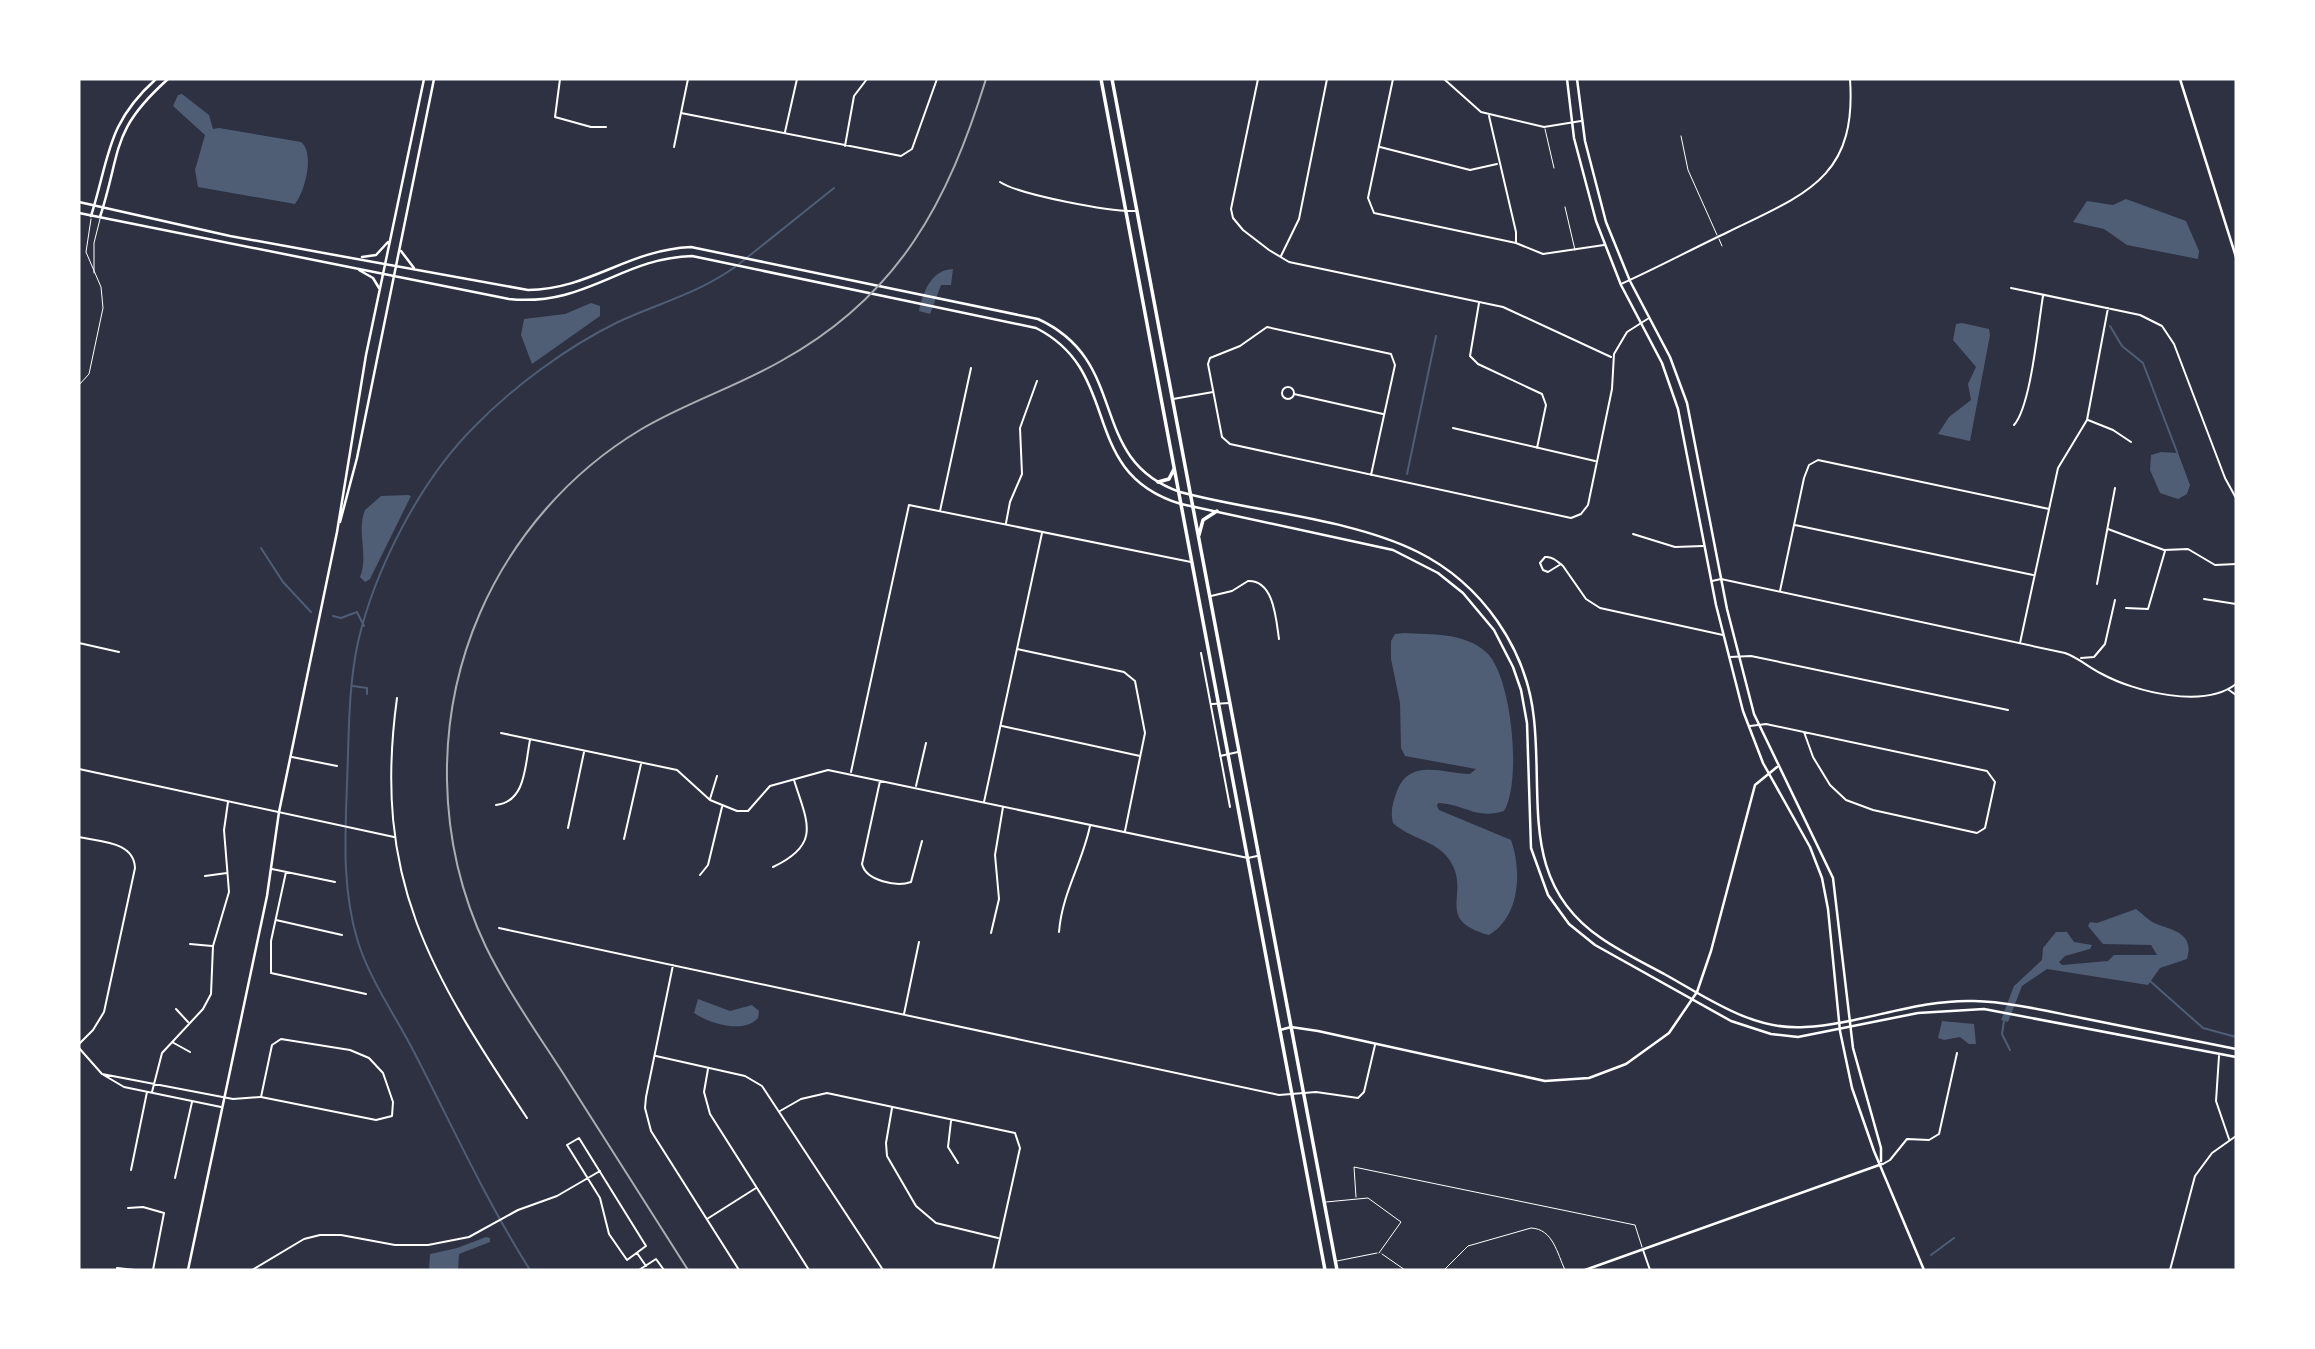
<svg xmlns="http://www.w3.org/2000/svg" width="2315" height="1349" viewBox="0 0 2315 1349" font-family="'DejaVu Sans',sans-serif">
<rect width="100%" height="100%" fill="#2d3142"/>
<path fill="#4f5d75" d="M182,94L209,115L213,129L219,128L301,142C315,153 305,192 295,204L198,187L195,170L205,135L173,106L178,95Z
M2126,199L2186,221L2199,251L2198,259L2127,245L2104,229L2073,222L2087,201L2113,205Z
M953,269L951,285H941L930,314L919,311C923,292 931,270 953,269Z
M591,303L600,306V316L532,364L521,335L524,319L565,314Z
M1962,323L1989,329L1990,335L1970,441L1938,434L1949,417L1971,400L1968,384L1976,367L1953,340L1956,324Z
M2161,452L2178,453L2190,485L2187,494L2178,499L2160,493L2150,470L2151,455Z
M408,495L411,496L370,579L365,582L360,577C369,554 356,532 365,510L381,496Z
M1404,633C1431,635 1464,632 1486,652C1512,675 1522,782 1504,811C1476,820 1465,804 1438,803L1437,806L1439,810L1511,840C1522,871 1520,917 1489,935C1431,919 1474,892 1448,858C1436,841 1409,838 1393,823C1390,811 1393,802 1397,791C1410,758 1441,773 1470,774L1476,769L1405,756L1401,748L1400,703L1391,659V641L1395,634Z
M2136,909C2142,913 2148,920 2154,923C2171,930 2195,932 2187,959L2160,968L2148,985L2047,969L2022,986L2008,1022L2001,1020L2014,986L2042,960L2043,948L2056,932H2067L2074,942L2092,945L2090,949L2065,956L2059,962L2062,965L2108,961L2114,955H2157L2151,945L2103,944L2088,926L2090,922L2097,923Z
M698,999L730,1011L752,1005L759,1011L758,1018C744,1034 710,1024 694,1013Z
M1942,1021L1974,1024L1976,1044H1969L1960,1037L1944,1040L1938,1038Z
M486,1237L490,1238V1242L459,1254L458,1270H429L430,1254L457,1248Z"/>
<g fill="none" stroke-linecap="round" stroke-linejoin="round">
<path stroke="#4f5d75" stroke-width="2" d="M739,264L834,188
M2110,326L2122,346L2143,363L2177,452
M1407,474L1436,336
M261,548L283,582L311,612
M333,616L341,618L357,612L364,626
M353,686L367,688V694
M2150,981L2203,1028L2236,1037
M2004,1021L2002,1034L2010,1050
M1931,1255L1954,1238
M530,1270C486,1201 452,1125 414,1052C396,1017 370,980 358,942C342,890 345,838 347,784C349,737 348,688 358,642C375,569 420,481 474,427C514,386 567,347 618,322C659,303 697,294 735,267"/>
<path stroke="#fff" stroke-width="1" d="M1545,129L1554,168
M1681,136L1688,170L1717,235
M1565,207L1575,250
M1719,239L1722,246
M94,273V243L100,219
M79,385L89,374L103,308L101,287L86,252L91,219
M1356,1197L1354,1167L1635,1225L1642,1247
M1326,1202L1368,1198L1401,1222L1379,1253
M1382,1254L1405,1270
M1337,1261L1377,1253
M1444,1270L1468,1246L1531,1228C1553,1229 1557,1253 1565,1270"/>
<path stroke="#fff" stroke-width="2" d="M560,79L555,117L591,127H606
M1258,79L1231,209L1233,218L1243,230L1269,250L1289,262L1503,307L1611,357
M1393,79L1368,198L1374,213L1516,243L1543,254L1604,245
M1444,79L1481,112L1544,127L1581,121
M681,113L901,156L912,149L937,79
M1489,116L1516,232V243
M785,132L797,79
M845,146L854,96L867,79
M674,147L688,79
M1380,147L1470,170L1497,164
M1000,182C1020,195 1111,212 1135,211
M1281,256L1299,219L1327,79
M1621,284C1657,268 1692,249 1728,232C1806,194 1857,178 1850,79
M2011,288L2140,315L2162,326L2174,344L2225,478L2236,498
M1479,303L1470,356L1478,364L1542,394L1546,405L1537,448
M1282 393a6 6 0 1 1 12 0a6 6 0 1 1-12 0Z
M1294,394L1383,414
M1173,399L1213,392
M2088,420L2113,430L2131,442
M2014,425C2031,406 2038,325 2043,296
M1453,428L1595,461
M1371,475L1395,365L1391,354L1267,327L1240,346L1210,358L1208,364L1222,437L1230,444L1571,518L1581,514L1588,505L1612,389L1614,354L1627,332L1649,318
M940,511L971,368
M1006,523L1010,502L1022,474L1020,428L1037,381
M1795,525L2033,575
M2108,529L2164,550L2188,549L2215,565L2236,564
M1633,534L1675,547L1703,546
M1561,564L1548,572L1543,570L1540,563L1545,557C1552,556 1557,561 1563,566L1586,599L1600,608L1723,635
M1712,581L1721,579L2065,653C2079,658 2088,667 2102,674C2135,692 2204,709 2236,684
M2097,584L2115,488
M1780,591L1804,478L1809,465L1818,460L2049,509
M1211,596L1232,591L1248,581C1274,580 1276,619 1279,639
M2204,599L2236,604
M2126,608L2148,609L2165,551
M79,643L119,652
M2020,643L2058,468L2087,420L2108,308
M1017,649L1124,672L1135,681L1145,733L1125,831
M1201,653L1230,807
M1730,657L1751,656L2008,710
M2081,658L2094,657L2105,644L2115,600
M2229,690L2236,695
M397,698C372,880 430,972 527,1118
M1212,704L1230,703
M1002,726L1140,756
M1750,726L1766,724L1987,771L1995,782L1985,828L1977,833L1873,810L1846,800L1830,785L1813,757L1804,732
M501,733L677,770L710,800L737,811H748L770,786L828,770L1248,858L1257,856
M1220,756L1238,752
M292,757L337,766
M79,769L394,837
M851,772L909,505L1191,562
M880,781L862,864C866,881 897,887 911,882L922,841
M916,786L926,743
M710,799L717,776
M984,802L1042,533
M496,805C526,802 525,765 530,740
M568,828L584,752
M79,837C100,842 134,841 135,868L104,1012L93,1030L79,1044
M624,839L641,764
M773,867C822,844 807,822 794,780
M272,869L335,882
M286,872L271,941V973L366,994
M700,875L708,865L722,807
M205,876L227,873
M276,920L342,935
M499,928L1279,1095L1316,1092L1358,1098L1364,1092L1375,1045
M1059,932C1062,893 1082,864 1090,826
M991,933L999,899L995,855L1003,807
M190,944L212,946
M673,965L646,1097L645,1108L651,1131L739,1270
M176,1009L188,1022
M904,1014L919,942
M281,1039L350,1050L369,1058L383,1073L393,1102L392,1116L376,1120L261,1097L272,1045Z
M172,1042L190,1052
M79,1048L102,1074L124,1087L221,1107
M656,1056L745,1076L762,1086L883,1270
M2219,1056L2216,1101L2229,1139
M708,1069L704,1092L710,1114L809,1270
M102,1074L233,1099L260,1097
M152,1092L162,1053L203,1009L211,994L213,946L229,892L224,830L228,802
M892,1108L886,1143L887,1156L916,1206L936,1223L998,1238
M780,1111L801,1099L827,1093L1015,1133L1020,1148L993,1270
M951,1121L948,1147L958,1163
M579,1138L646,1246L627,1260L609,1234L600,1198L567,1145Z
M1883,1164L1890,1160L1907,1139L1929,1140L1939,1134L1957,1053
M131,1170L147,1092
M175,1178L192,1102
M128,1208L143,1207L164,1213L153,1270
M707,1219L756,1188
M1643,1250L1650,1270
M637,1253L646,1266
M117,1268L135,1270
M252,1270L304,1239L320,1235H341L395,1245H428L469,1237L518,1210L557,1196L600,1171
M639,1270L656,1259L664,1270
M2170,1270L2195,1176L2212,1153L2236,1136"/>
<path stroke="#fff" stroke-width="2.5" d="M1567,79L1574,138L1596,221L1621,285L1662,363L1678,409L1716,605L1743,711L1763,763L1810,847L1822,878L1828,909L1840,1031L1852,1088L1874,1151L1924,1270
M1577,79L1585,141L1606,222L1630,281L1670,357L1687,403L1727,609L1754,714L1833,878L1853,1048L1881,1148V1161
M91,216C110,156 106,124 156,79
M100,217C122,149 110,131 168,79
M1280,1030L1291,1027L1318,1031L1545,1081L1589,1078L1626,1064L1669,1033L1697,992L1711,951L1755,785L1777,767
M1585,1270L1882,1164"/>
<path stroke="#fff" stroke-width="2.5" d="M2180,79L2236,257
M79,202L230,236L528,290C591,289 627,250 691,247L1038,319C1132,362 1085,459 1180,492C1254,512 1350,518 1418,552C1482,584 1527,649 1534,719C1543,802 1520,883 1601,938C1621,952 1644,963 1666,975C1709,999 1754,1031 1805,1027C1862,1024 1916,999 1974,1001C2010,1002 2046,1011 2082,1018C2133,1028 2185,1039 2236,1049
M79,213L509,299C586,307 621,258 692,256L1036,328C1125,373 1076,472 1181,504L1393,550L1438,573L1463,593L1494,630L1513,667L1521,690L1527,723L1531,848L1548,895L1569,924L1595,945L1731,1021L1771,1034L1798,1037L1918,1013L1984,1009L2236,1057
M401,251L414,268
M362,257L376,255L388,242
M359,270L373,278L379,288
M340,522L357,458L434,79
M188,1270L267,896L279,812L337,532L366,355L424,79"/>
<path stroke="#fff" stroke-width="3.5" d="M1101,79L1325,1270
M1112,79L1337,1270
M1158,482L1169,479L1174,469
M1199,535L1203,520L1217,511"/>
<path stroke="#abadb3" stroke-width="2" d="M688,1270C648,1207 608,1144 568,1081C540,1037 509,994 486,947C436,842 434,719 480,613C513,537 570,472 640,430C685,403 736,387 781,361C899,296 948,202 986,79"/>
</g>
<rect width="2315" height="1349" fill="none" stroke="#ffffff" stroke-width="161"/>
</svg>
